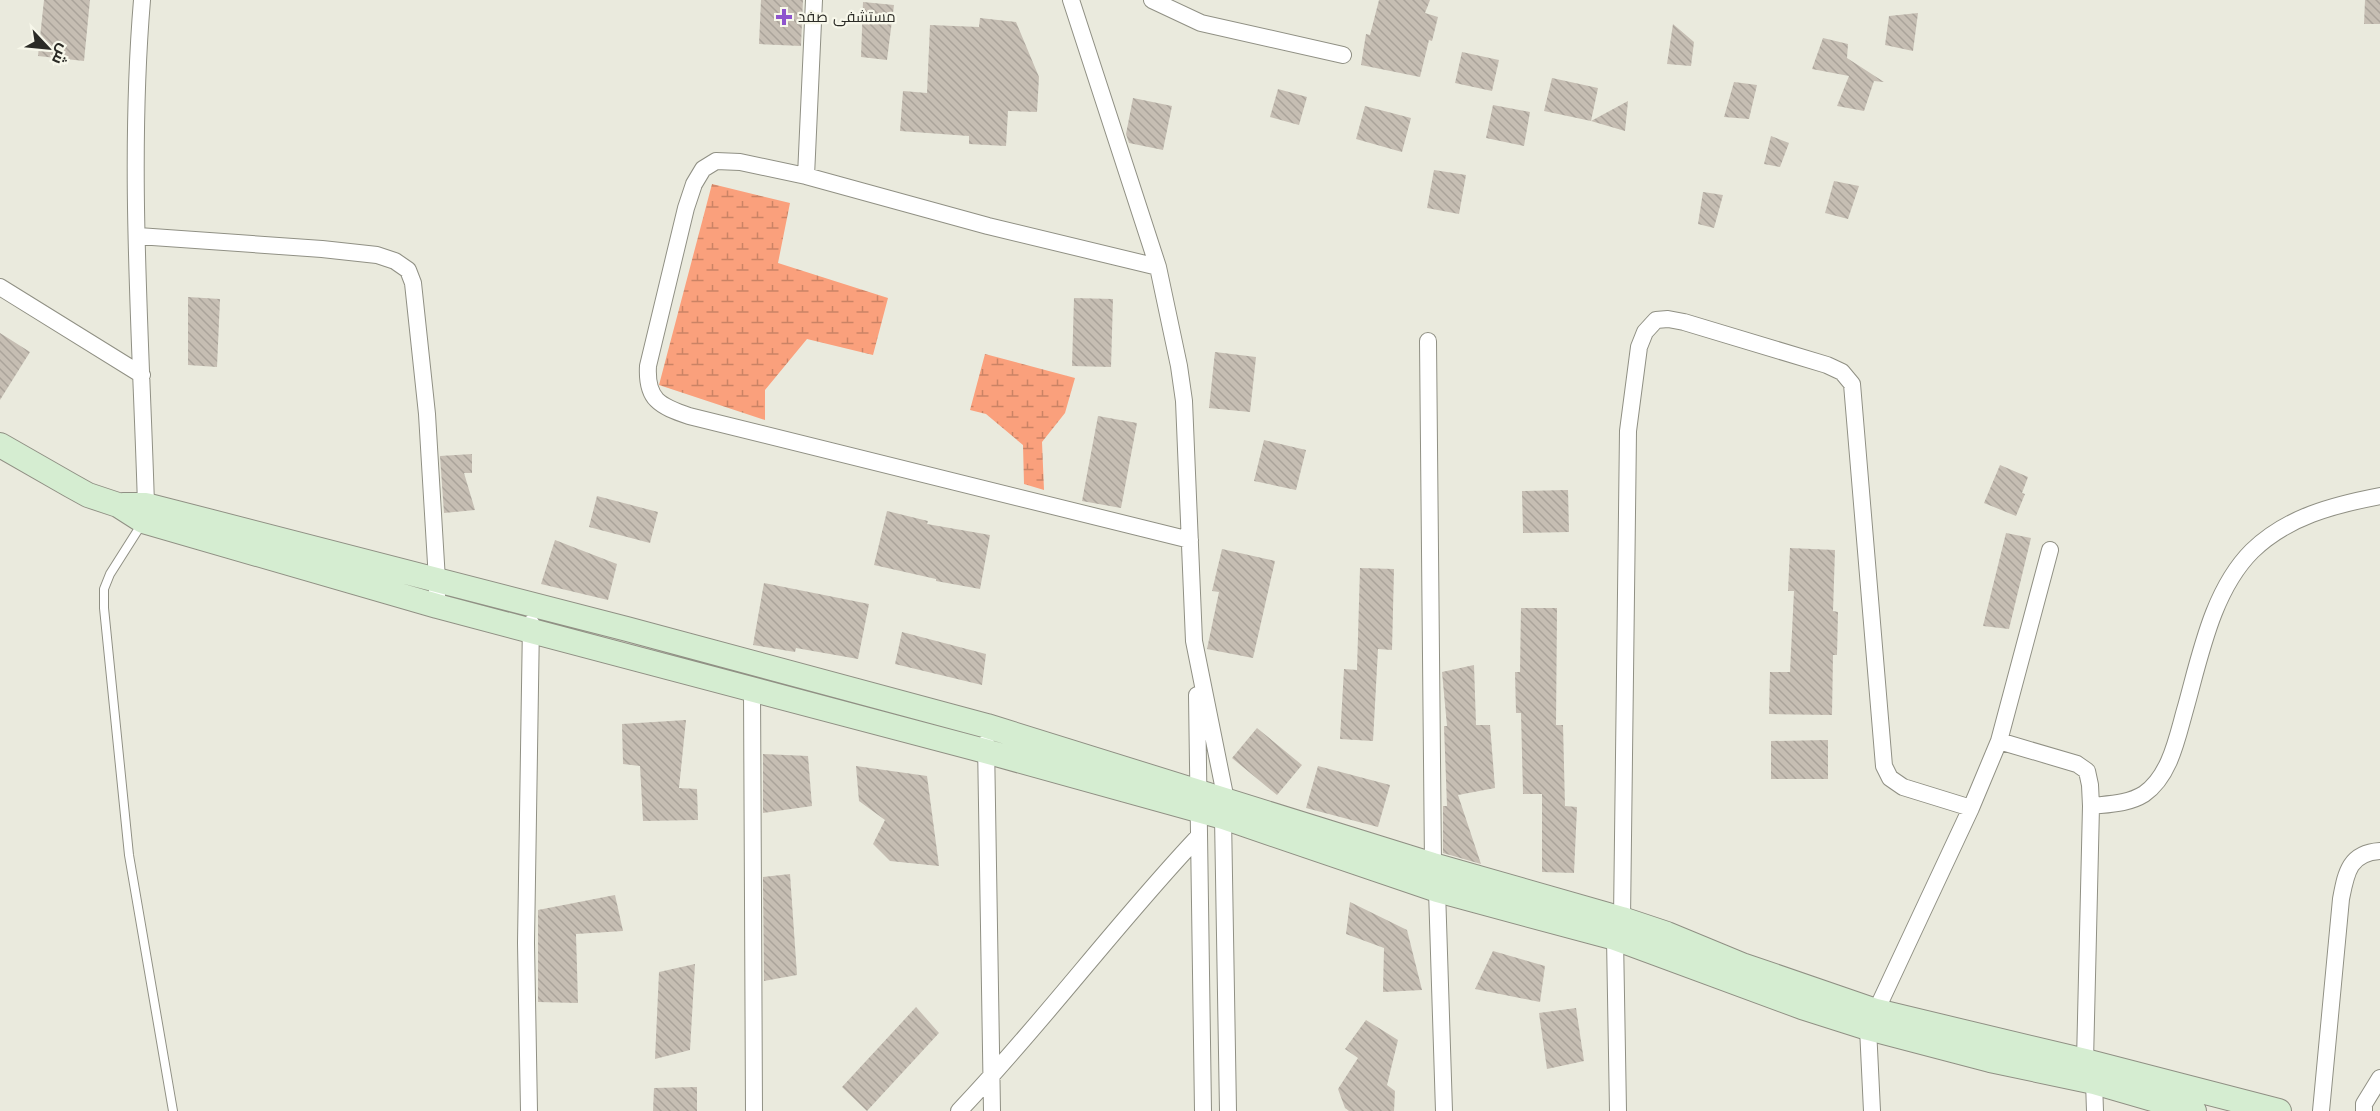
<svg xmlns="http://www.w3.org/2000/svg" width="2380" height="1111" viewBox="0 0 2380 1111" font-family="'Work Sans',Cairo,sans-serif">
<defs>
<pattern id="wetland-marsh" width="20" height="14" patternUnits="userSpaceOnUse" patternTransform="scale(1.5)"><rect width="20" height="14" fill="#faa07c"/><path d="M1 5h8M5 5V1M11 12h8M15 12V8" fill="none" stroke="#cb8365"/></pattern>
<pattern id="building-back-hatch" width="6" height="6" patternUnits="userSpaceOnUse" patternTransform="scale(1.5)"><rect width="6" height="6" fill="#c6beb3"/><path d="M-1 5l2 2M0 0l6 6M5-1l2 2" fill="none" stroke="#aaa39a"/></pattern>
</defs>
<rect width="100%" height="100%" fill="#eaeadd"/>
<path fill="url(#wetland-marsh)" d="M712,184L790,203L778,263L888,298L873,355L807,339L765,390V420L659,385Z
M985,354L1075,378L1065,413L1042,442L1044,490L1024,484L1023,445L986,414L970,410Z"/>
<path fill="url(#building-back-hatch)" d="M44,0H90L84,61L38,56Z
M761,0H803L801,46L759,44Z
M1379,0H1430L1425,13L1438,17L1432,41L1429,40L1420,77L1361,65L1366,34L1370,35Z
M2365,0H2380V24H2364Z
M863,2L894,5L887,60L861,57Z
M1918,13L1913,51L1885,45L1889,16Z
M980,18L1016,22L1039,77L1037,112L1008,111L1006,146L969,144V136L900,131L903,91L927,93L930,25L979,27Z
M1673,24L1694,42L1691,66L1667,64Z
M1823,38L1848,44L1847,58L1884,82L1874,81L1864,111L1837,106L1849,76L1812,69Z
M1462,52L1499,60L1492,91L1455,83Z
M1552,78L1598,88L1591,121L1544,111Z
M1734,82L1757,85L1749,119L1724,117Z
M1278,89L1307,97L1299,125L1270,117Z
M1133,98L1172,106L1163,150L1129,143L1126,134Z
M1628,101L1625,131L1591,121Z
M1493,105L1530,112L1524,146L1486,138Z
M1365,106L1411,118L1402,152L1356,139Z
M1771,136L1789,143L1780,167L1764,164Z
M1434,170L1466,175L1459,214L1427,208Z
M1834,181L1859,186L1848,219L1825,213Z
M1703,192L1723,195L1714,228L1698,224Z
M188,297L220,299L217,367L188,365Z
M1074,298L1113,299L1111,367L1072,366Z
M0,333L30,352L0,400Z
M1215,352L1256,357L1250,412L1209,408Z
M1098,416L1137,423L1121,508L1082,501Z
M1264,440L1306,450L1296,490L1254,481Z
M472,454V473H464L475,510L444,513L440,456Z
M2000,465L2028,477L2022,493L2025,494L2016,516L1984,503Z
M1568,490L1569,532L1523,533L1522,491Z
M597,496L658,512L650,543L589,527Z
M887,511L928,521L927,524L990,535L980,589L936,581V579L874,565Z
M2006,533L2031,538L2009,629L1983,626Z
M555,540L617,564L608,600L541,584Z
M1790,548L1835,550L1833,611L1838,612L1837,655H1833L1832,715L1769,714L1770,672H1790L1794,591H1788Z
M1222,549L1275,561L1253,658L1207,649L1219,592L1212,591Z
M1360,568L1394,569L1392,650L1378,649L1373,741L1340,739L1344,669L1357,670Z
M764,583L869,604L858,659L796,648L795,652L753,645Z
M1521,608H1557L1556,725H1563L1565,806L1577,807L1574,873L1542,872V794H1523L1521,713H1516L1515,672H1520Z
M902,632L986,654L982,685L895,664Z
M1474,665L1476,725H1490L1495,788L1458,795L1481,864L1443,853V806H1447L1444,726H1447L1442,672Z
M686,720L679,788L697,789L698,820L643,821L640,766L623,764L622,724Z
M1257,728L1302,765L1277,795L1232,758Z
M1828,740V779H1771V741Z
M763,754L808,756L812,806L763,813Z
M856,766L927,776L939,866L890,861L873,844L885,820L859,801Z
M1318,766L1390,785L1378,827L1306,808Z
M790,874L797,975L764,981L763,877Z
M615,895L623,931L576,934L578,1003L538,1002V910Z
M1350,902L1407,930L1422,990L1383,992L1384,948L1346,934Z
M1493,951L1545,966L1540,1002L1475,989Z
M695,964L690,1050L655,1059L659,972Z
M916,1007L939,1033L867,1111L842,1087Z
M1576,1008L1584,1061L1547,1069L1539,1013Z
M1366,1020L1398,1040L1387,1085L1395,1091L1394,1111H1349L1345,1108L1338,1089L1358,1058L1345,1049Z
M697,1087V1111H653L654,1088Z"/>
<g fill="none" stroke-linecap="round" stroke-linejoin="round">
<defs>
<path id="lane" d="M143,522L110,574L104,589V608L129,855L173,1111"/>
<path id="street" d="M142,0C128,167 141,337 146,505L144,515
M1071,0L1158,267L1179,366L1184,401L1194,641L1226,800L1223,817L1228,1111
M1152,0L1201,23L1343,55
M806,176L814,0
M138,236L322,249L377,255L395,261L408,270L413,283L427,414L437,580V606
M1158,267L988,226L806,176L740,162L716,161L703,169L694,184L686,208L648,366C646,400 660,406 689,416L1190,540
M0,287L142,375
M1428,341L1433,865
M752,689L754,1111
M1197,695L1203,1111
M1999,741L2077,764L2087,771L2090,785L2091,806L2085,1061
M986,743L992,1111
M2091,806C2109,804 2128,804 2144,794C2170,776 2177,738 2185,710C2200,657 2212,591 2252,551C2287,517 2333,505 2380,496
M1437,890L1444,1111
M1622,919L1628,431L1639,347L1645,332L1656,320L1668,319L1684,322L1827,365L1842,372L1852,384L1884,766L1890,778L1903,787L1971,808
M1615,938L1618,1111
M1876,1011L1971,808L1999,741L2050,550
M1868,1028L1872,1111
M2094,1082L2095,1111
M529,1111L526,943L531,623
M959,1111C1043,1023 1115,925 1198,837
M2321,1111L2341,899C2346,873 2349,853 2380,851
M2364,1111V1104L2380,1078"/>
<path id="secondary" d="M0,445L70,485L88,495L118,505L143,521L437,606L985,751L1223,817L1437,890L1615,938L1802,1007L1868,1028L1990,1060L2094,1082L2194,1111
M123,505H146L627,629L987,726L1433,865L1622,919L1667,934L1742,965L1876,1011L2085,1061L2279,1111"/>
</defs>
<use href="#lane" stroke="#909084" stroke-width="10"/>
<use href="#street" stroke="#909084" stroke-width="18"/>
<use href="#secondary" stroke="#909084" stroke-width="26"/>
<use href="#lane" stroke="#fff" stroke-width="8"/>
<use href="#street" stroke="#fff" stroke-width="16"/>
<use href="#secondary" stroke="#d5edd1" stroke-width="24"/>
</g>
<path fill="#8e55cd" stroke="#f7f7ea" stroke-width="2" d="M781 8h6v6h6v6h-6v6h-6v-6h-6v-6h6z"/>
<g text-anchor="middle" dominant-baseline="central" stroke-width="4.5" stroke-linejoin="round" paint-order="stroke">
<g font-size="15" fill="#2b2b26" stroke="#f7f7ea" text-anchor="start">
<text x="798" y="17">مستشفى صفد</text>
</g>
</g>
<g transform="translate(48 48) rotate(116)" stroke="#f7f7ea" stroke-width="4.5" paint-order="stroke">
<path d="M0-4.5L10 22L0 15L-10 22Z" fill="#2b2b26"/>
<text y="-9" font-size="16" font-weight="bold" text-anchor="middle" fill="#2b2b26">ش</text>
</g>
</svg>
